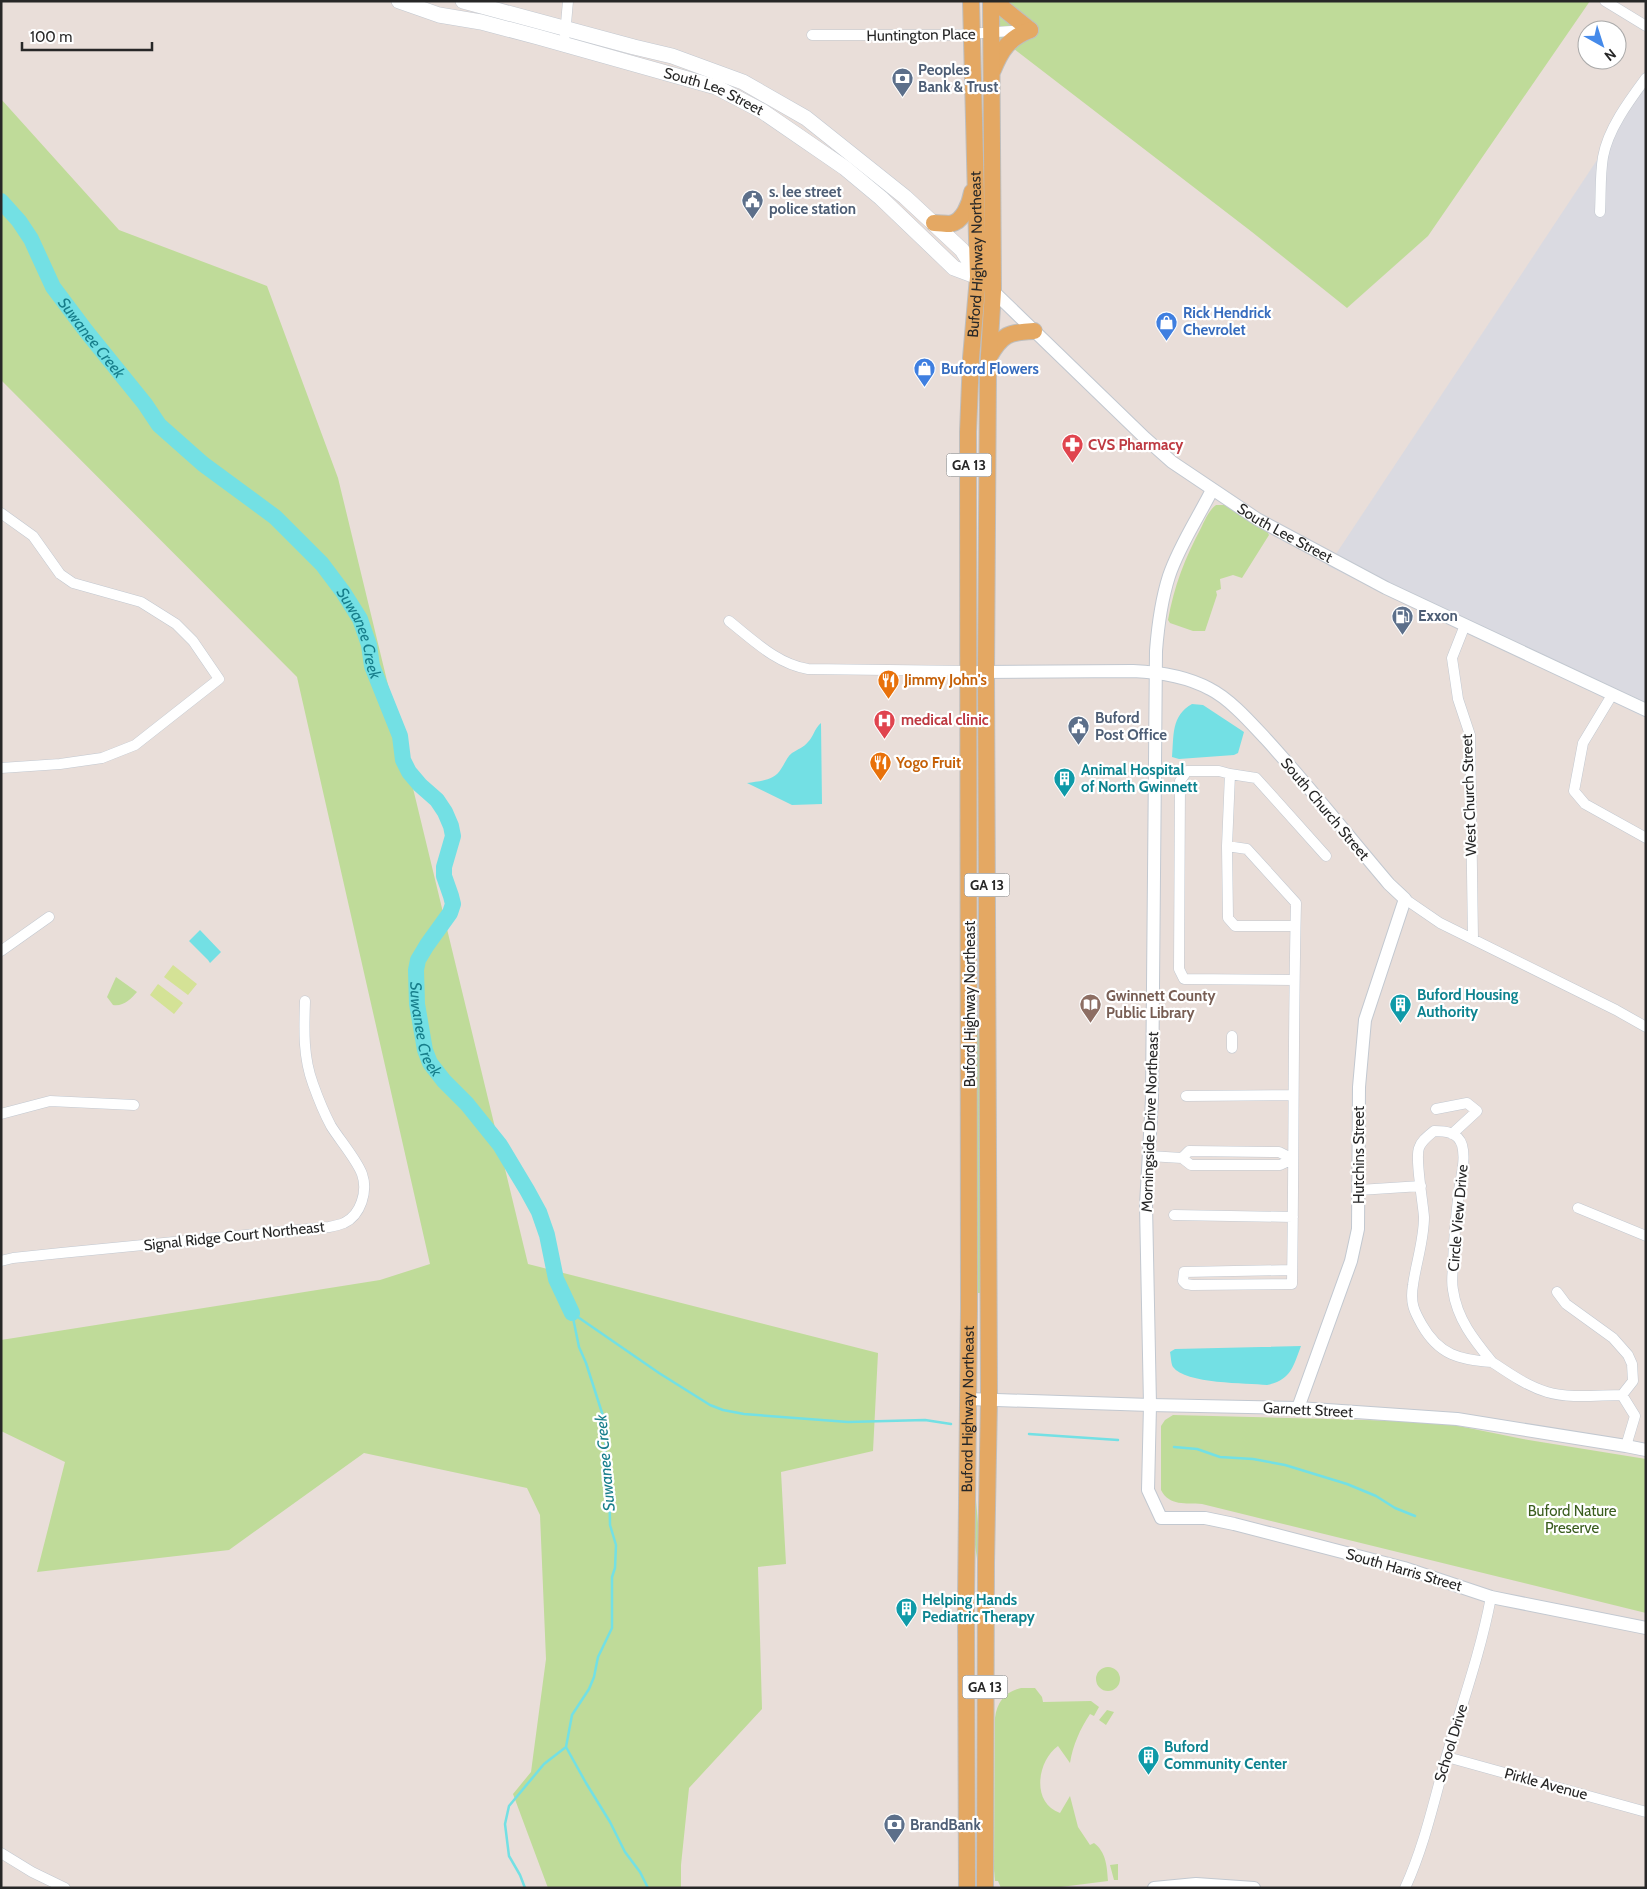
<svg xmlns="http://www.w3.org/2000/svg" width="1647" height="1889" viewBox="0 0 1647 1889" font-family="Cabin,sans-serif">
<rect width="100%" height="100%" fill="#e9ded9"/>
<path fill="#dadae1" d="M1646,86V718L1328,566Z"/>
<path fill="#bfdb99" d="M988,1H1590L1428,236L1347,308L1252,232L988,29Z
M1,99L119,230L267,286L338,478L528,1264L878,1353L873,1451L781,1472L786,1564L758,1567L762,1709L689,1788L681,1865V1888H548L513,1794L531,1772L546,1659L540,1515L527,1488L364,1453L229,1550L37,1572L65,1462L1,1431V1340L380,1280L430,1264L297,677L1,380Z
M1216,505H1225L1267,531L1269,535L1242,578L1233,575L1220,579L1221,589L1216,591L1217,595L1205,631H1193L1170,623L1168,620C1174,586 1185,558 1201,528C1205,520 1209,510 1216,505Z
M116,977L137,992C131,999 123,1007 113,1005L107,997Z
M975,1031H978L981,1055L980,1293H978L975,1266Z
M1173,1415L1439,1422L1523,1439L1646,1459V1613L1202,1504C1186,1503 1169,1506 1161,1490V1426L1165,1420Z
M974,1500H976L979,1535V1566H978L973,1530Z
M1096 1679a12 12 0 1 1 24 0a12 12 0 1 1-24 0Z
M1021,1688H1035L1042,1697L1043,1702L1091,1701L1099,1707L1094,1716L1090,1714C1080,1729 1073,1745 1070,1763L1058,1746C1037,1761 1031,1803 1060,1813L1070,1796L1078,1827L1090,1845L1094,1843C1106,1852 1107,1866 1108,1881L1053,1888H1001L998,1881H995L994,1869L995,1718C997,1702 1005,1692 1021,1688Z
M1107,1710L1114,1712L1106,1725L1099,1720Z
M1118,1864V1880H1114L1110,1865Z"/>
<path fill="#d4e296" d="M173,965L197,984L188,995L164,977Z
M158,984L183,1003L174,1014L150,995Z"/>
<path fill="#73e0e4" d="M1192,704L1203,705L1244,732L1238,753L1234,755L1179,759L1172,757C1174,735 1171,716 1192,704Z
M821,723L822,804L792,805L747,783C759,781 774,781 781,769C785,763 787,757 792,753C798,749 803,748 808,742C814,736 814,729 821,723Z
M200,930L221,952L210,963L208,960L189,941Z
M1301,1346C1293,1367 1291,1380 1267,1385C1247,1383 1185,1384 1173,1367C1171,1364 1171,1357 1170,1352L1175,1349Z"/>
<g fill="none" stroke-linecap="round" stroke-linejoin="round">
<path stroke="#73e0e4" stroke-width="2.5" d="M572,1313L659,1373L710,1405L723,1410L744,1414L848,1422L925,1420L951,1424
M1029,1434L1118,1440
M1174,1447L1197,1449L1220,1457L1253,1459L1285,1465L1347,1484L1376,1496L1395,1508L1415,1516
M566,1747L586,1783L610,1822L625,1852L640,1872L648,1888
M525,1888L520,1875L509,1856L505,1824L509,1806L544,1764L566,1747L572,1715L589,1689L594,1677L598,1657L612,1628V1577L615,1568L616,1545L610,1525L609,1470L605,1451L606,1435L604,1419L586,1363L579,1347L572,1313"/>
<path stroke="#73e0e4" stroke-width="16" id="s1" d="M1,201L19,221L31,239L53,287L86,331L145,404L159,425L203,464L275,517L322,564L343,592L360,619L369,645L372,666L400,736L403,760L409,772L420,785L437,800L445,812L451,826L453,836L444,867V876L451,896L453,904L450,913L427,945L418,960L416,970L417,1004L425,1050L430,1063L444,1081L467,1104L500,1145L527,1190L539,1212L547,1235L556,1279L572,1313"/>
<defs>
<path id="minor" d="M1605,1L1646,26
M565,35L568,1
M812,35H954L1024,30
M1600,212C1601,194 1600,175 1603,157C1608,129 1629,101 1646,78
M1,513L33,536L60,574L73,583L141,602L176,624L193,641L219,679L135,745L102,758L60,764L1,768
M729,621C753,640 777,664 808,669L969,671
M1465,625L1452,658L1458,699L1470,735L1473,939
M1612,695L1583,743L1574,791L1585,804L1646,838
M1230,774L1219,771H1187L1180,781L1179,969L1184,979L1294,980
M1227,846L1228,918L1235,926H1295
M1405,899L1440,923L1616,1010L1646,1027
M1,951L49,917
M1232,1036V1048
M1186,1096L1292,1095
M1436,1109L1467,1103L1477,1111L1452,1134
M1,1114L50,1101L134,1105
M1434,1131C1445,1131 1458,1132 1462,1145C1466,1159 1461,1176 1459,1191C1456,1215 1454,1238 1453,1263C1453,1272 1451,1281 1453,1290C1457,1319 1474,1340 1492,1362C1460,1360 1439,1355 1422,1325C1414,1311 1410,1303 1413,1285C1416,1263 1424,1240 1424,1217C1423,1203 1415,1158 1419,1148C1421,1141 1428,1136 1434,1131Z
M1149,1156L1182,1158L1191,1165H1280L1293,1159L1279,1152L1189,1151L1182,1158
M1359,1190L1421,1186
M1578,1208L1646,1236
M1174,1215L1293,1217
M1,1261L13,1258L61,1253L329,1227C334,1226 339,1225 344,1223C361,1215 368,1191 362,1174C357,1160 339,1139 331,1126C324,1113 318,1098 313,1084C303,1057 304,1030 305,1001
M1292,1270L1184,1272L1183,1281L1186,1284L1192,1285L1292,1284C1294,1157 1293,1030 1296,903L1247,849L1227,846L1230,774L1256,778L1326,856
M1557,1292L1566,1304L1613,1338L1628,1355L1632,1364L1633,1381L1622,1395L1635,1416L1626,1446
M1492,1362C1510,1374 1527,1386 1547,1392C1570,1399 1598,1395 1622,1395
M1447,1757L1646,1812
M1,1853L32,1872L65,1888
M1405,1888C1424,1847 1434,1801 1446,1758C1462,1704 1481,1651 1491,1597"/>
<g id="tertiary">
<path id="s2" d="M993,291L1145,438L1172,462L1257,519L1386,588L1646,710"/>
<path d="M1212,490C1198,518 1179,546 1169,576C1161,601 1158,625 1156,651L1152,1099L1146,1205L1150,1405L1148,1490L1161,1518H1205L1234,1524L1404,1568L1491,1597L1646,1628"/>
<path d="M978,672L1133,671C1159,672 1186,676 1210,689C1230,699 1251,723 1266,739C1309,786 1348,836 1389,884L1405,899L1365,1020L1359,1087L1358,1229L1351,1261L1298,1408"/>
<path d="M968,1399L1150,1405L1298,1408L1457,1419L1626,1446L1646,1450"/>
<path d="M1154,1888L1196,1884L1254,1888"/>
</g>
<g id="secondary">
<path id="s3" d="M399,1L439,15L481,22L538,37L716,87L762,111L845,168L881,198L954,268L978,277"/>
<path d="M463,1L634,47L672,56L743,82L806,118L905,197L962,250L981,280"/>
</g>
<g id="primary">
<path d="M998,1L1004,9L1030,30"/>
<path d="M993,70C1001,50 1009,38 1030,30"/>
<path d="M934,223C939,223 945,224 950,224C963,222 970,204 972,192"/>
<path d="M989,357C1002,334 1009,332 1034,331"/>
<path id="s4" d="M967,1888L966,1601L969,1309L968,432L971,358L978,277L971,1"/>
<path d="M985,1888L986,1563L989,1399L986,673L988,371L993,291L991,1"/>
</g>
</defs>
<use href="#minor" stroke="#c2c8d0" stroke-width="11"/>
<use href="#tertiary" stroke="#c2c8d0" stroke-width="14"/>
<use href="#secondary" stroke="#c2c8d0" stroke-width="16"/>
<use href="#primary" stroke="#bebebe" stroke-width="18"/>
<use href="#minor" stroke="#fff" stroke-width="10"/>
<use href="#tertiary" stroke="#fff" stroke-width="12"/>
<use href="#secondary" stroke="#fff" stroke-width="15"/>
<use href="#primary" stroke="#e4a863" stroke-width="16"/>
</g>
<defs>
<symbol id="bank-pin" viewBox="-11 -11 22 30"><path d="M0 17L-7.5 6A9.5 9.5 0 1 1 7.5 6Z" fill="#5c6f8a" stroke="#fff"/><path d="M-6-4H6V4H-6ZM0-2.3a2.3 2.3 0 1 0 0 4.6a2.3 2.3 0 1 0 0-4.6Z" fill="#fff"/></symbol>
<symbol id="civic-pin" viewBox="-11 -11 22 30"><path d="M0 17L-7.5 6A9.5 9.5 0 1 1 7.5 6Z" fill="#5c6f8a" stroke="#fff"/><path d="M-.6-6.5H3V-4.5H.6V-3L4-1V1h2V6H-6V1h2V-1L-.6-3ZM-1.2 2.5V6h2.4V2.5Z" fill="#fff"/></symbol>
<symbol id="shop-pin" viewBox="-11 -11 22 30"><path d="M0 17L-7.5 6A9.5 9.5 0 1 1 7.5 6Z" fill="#3f7fe0" stroke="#fff"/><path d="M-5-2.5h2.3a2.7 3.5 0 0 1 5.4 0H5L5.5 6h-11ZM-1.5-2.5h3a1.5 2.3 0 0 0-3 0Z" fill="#fff"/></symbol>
<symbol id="pharmacy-pin" viewBox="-11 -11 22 30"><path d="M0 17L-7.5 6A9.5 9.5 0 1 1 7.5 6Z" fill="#e0444e" stroke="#fff"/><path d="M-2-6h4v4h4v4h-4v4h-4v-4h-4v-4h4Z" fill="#fff"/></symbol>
<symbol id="fuel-pin" viewBox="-11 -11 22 30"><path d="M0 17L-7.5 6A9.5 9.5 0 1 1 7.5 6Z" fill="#5c6f8a" stroke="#fff"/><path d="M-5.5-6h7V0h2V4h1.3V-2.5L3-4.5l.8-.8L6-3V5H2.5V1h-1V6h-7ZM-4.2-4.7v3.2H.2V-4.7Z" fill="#fff"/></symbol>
<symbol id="restaurant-pin" viewBox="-11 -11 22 30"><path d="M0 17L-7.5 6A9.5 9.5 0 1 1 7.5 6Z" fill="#e8710a" stroke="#fff"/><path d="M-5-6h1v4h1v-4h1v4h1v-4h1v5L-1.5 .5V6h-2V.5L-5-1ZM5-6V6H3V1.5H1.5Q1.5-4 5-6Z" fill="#fff"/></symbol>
<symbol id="hospital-pin" viewBox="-11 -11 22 30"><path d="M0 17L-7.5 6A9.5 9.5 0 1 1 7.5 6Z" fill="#e0444e" stroke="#fff"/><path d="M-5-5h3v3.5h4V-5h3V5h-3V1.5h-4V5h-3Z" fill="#fff"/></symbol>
<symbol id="building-pin" viewBox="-11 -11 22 30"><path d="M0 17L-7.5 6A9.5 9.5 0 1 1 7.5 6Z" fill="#0f9aa8" stroke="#fff"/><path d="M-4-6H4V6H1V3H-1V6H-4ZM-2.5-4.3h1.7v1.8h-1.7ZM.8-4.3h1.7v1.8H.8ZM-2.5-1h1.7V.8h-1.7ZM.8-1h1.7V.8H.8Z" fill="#fff"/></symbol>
<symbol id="library-pin" viewBox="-11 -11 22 30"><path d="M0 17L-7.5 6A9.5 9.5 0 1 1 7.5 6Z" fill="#8d6e63" stroke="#fff"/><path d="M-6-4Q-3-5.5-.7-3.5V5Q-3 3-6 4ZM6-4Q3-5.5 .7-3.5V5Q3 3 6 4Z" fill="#fff"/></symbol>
</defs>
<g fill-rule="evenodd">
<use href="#bank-pin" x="890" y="66" width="25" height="34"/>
<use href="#civic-pin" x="740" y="188" width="25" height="34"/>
<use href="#shop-pin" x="1154" y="310" width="25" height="34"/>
<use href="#shop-pin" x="912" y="356" width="25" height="34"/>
<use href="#pharmacy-pin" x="1060" y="432" width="25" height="34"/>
<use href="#fuel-pin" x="1390" y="604" width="25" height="34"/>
<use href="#restaurant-pin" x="876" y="668" width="25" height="34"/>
<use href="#hospital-pin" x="872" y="708" width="25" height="34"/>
<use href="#civic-pin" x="1066" y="714" width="25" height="34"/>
<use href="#restaurant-pin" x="868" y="750" width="25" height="34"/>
<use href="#building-pin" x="1052" y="766" width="25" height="34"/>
<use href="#building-pin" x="1388" y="992" width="25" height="34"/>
<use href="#library-pin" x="1078" y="992" width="25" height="34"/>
<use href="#building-pin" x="894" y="1596" width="25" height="34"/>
<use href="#building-pin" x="1136" y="1744" width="25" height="34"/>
<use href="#bank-pin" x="882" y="1812" width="25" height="34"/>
</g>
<g text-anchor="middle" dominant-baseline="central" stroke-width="4.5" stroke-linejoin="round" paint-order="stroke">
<g fill="#fff" stroke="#686868" stroke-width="1">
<rect x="946.5" y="453.5" width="45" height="23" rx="4"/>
<rect x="964.5" y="873.5" width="45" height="23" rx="4"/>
<rect x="962.5" y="1675.5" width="45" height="23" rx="4"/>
</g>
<g font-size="14" font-weight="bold" fill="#272727">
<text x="969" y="465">GA 13</text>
<text x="987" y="885">GA 13</text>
<text x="985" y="1687">GA 13</text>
</g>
<g font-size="15" fill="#272727" stroke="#fff">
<text transform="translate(921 35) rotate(-1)">Huntington Place</text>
<text stroke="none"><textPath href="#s3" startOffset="328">South Lee Street</textPath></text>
<text stroke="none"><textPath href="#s4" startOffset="1634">Buford Highway Northeast</textPath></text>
<text stroke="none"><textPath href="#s2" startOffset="381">South Lee Street</textPath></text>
<text transform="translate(1469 795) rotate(-92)">West Church Street</text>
<text transform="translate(1325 809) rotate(50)">South Church Street</text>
<text transform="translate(970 1004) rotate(-90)">Buford Highway Northeast</text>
<text transform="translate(1150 1122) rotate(-88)">Morningside Drive Northeast</text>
<text transform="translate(1359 1155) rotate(-90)">Hutchins Street</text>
<text transform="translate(1458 1218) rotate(-85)">Circle View Drive</text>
<text transform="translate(234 1236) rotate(-6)">Signal Ridge Court Northeast</text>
<text stroke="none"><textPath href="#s4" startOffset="479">Buford Highway Northeast</textPath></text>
<text transform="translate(1308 1410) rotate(3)">Garnett Street</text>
<text transform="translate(1404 1570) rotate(16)">South Harris Street</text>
<text transform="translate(1451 1743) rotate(-73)">School Drive</text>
<text transform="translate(1546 1784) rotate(15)">Pirkle Avenue</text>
</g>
<g font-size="15" font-weight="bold" fill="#4e5e75" stroke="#fff" text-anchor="start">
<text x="918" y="70">Peoples<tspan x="918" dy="17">Bank &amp; Trust</tspan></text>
<text x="769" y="192">s. lee street<tspan x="769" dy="17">police station</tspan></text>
<text x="1418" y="616">Exxon</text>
<text x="1095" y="718">Buford<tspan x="1095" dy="17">Post Office</tspan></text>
<text x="910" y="1825">BrandBank</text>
</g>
<g font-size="15" font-weight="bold" fill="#366cbe" stroke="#fff" text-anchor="start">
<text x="1183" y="313">Rick Hendrick<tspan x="1183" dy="17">Chevrolet</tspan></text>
<text x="941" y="369">Buford Flowers</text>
</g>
<g font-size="15" font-weight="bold" fill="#be3a42" stroke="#fff" text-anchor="start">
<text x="1088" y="445">CVS Pharmacy</text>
<text x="901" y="720">medical clinic</text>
</g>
<g font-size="15" font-weight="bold" fill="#c56008" stroke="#fff" text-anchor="start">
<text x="904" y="680">Jimmy John's</text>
<text x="896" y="763">Yogo Fruit</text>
</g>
<g font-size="15" font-weight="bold" fill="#0d838f" stroke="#fff" text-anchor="start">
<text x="1081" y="770">Animal Hospital<tspan x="1081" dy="17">of North Gwinnett</tspan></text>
<text x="1417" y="995">Buford Housing<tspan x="1417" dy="17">Authority</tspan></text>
<text x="922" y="1600">Helping Hands<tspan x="922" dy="17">Pediatric Therapy</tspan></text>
<text x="1164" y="1747">Buford<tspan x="1164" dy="17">Community Center</tspan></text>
</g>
<g font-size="15" font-weight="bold" fill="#785e54" stroke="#fff" text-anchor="start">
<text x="1106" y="996">Gwinnett County<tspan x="1106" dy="17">Public Library</tspan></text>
</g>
<g font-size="15" fill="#3a5d1e" stroke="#fff">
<text x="1572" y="1511">Buford Nature<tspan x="1572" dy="17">Preserve</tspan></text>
</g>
<g font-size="16" font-style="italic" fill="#177e8b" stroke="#fff">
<text stroke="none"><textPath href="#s1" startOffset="165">Suwanee Creek</textPath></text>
<text stroke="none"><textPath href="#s1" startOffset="570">Suwanee Creek</textPath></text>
<text stroke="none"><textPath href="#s1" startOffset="1006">Suwanee Creek</textPath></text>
<text transform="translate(605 1463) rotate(-95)">Suwanee Creek</text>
</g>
</g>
<rect width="1647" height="1889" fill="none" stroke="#272727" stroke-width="5"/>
<g transform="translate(1602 45) rotate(141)"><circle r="24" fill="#ffffff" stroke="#a9a9a9"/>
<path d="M0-4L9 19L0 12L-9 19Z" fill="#458aea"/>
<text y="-8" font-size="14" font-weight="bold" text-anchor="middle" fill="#272727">N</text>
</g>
<path d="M22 42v8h130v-8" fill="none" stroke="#272727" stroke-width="2.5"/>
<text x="30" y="42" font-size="15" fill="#272727" stroke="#ffffff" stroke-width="4" paint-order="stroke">100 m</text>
</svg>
